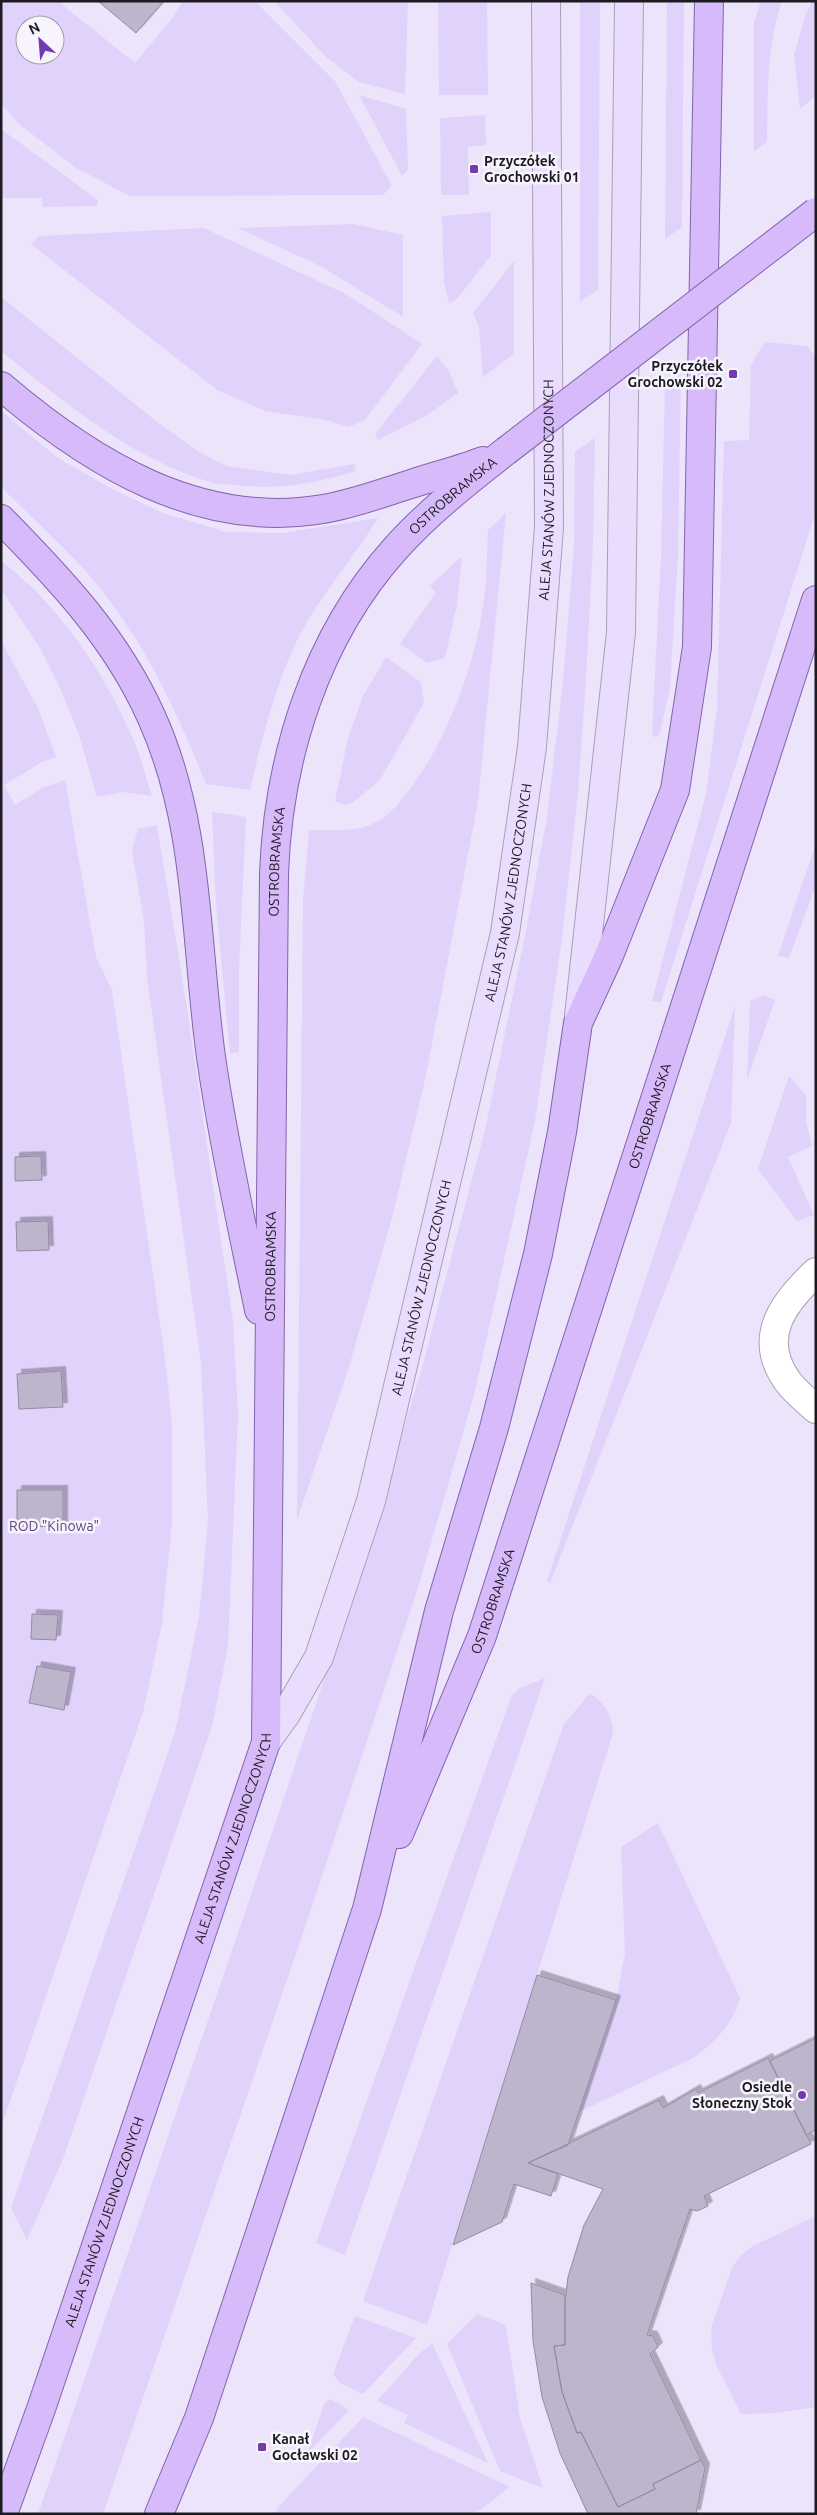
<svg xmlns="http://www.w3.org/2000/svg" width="817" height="2515" viewBox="0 0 817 2515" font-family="Ubuntu,sans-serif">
<defs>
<filter id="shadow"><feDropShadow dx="4.5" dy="-4.5" stdDeviation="0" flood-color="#0004"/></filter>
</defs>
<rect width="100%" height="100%" fill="#ece4fa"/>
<path fill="#e1d2fb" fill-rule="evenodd" d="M1,1H58L135,63L170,21L183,1H255L335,81L392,186L383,195L130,196L76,168L19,124L1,104ZM25,25H55V55H25Z
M274,1H408L405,94L359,82L326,57Z
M438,1H487L488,95H439Z
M580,1H600L598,290L580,302Z
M667,1H684L682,227L665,239Z
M761,1H782C766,47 768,95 767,142L754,151V22Z
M812,1H816V96L800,109L794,55L805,16Z
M359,95L406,109L408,170L402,176Z
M485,115L486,145L468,147L469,195H441L440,118Z
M1,129L98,200L97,206L43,207L42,198H1Z
M491,212V255L458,298L449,304L444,282L442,216Z
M354,224L403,235V317L322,267L238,228Z
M204,228L346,294L422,344L365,420L349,427L326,420L265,411L217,390L31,244L39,236Z
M514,261V354L483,377L479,327L473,313Z
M1,297L156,421L196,450L226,466L290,475L354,464L356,471C312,484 282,490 236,485C228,484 218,485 210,482C132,459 63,402 1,351Z
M765,342L807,346L816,357V511L661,1002L652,1001L706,794L717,708L724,441L749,440L751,365Z
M437,356L449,371L458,393L426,416L378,440L375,434Z
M681,374L678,556L670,688L660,732L657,737H654L652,733L661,556L665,387Z
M1,411L58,458L112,489L163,513L187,520L226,532L282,533L378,518C351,562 315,601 293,649C273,694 261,742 250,790L206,784C177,712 149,650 100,588C72,553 33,519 1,487Z
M595,438L593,544L586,680L578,793L562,938L535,1121L474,1395L418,1588L297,1951L103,2514H38L238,1933L363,1565L421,1371L485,1130L525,936L547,817L563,681L574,545L575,452Z
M506,513L478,802L425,1080L392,1218L348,1370L297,1520L303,901L309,830C332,830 356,833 376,822C393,813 402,799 413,785C449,735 477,659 484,599C487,576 487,553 488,530Z
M462,556L457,605L445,658L427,663L400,644L436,592L430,586Z
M1,561C58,604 102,669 131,734C140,753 145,775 152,796L123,792L97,797L79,735L60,688L40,648L1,589Z
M1,641L38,708L56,757L42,762L4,785L15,805L42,788L65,780L96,957L112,990L165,1358L172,1423V1523L162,1623L143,1712L1,2128Z
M386,657L421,682L424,703L380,780L352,803L344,805L335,801L348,738L363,696Z
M212,812L246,817L239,969V1052L230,1054L216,904Z
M157,825L186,1002L233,1321L238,1414L228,1646L212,1726L63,2159L27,2240L11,2208L175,1732L199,1617L208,1521L201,1363L147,977L144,921L132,850L138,829Z
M816,843V885L789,958L778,956Z
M763,995L775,1000L747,1080L750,1001Z
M735,1006L731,1123L550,1583L547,1581Z
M789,1076L806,1095V1121L812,1146L788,1157L814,1215L797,1221L758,1169Z
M545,1678L345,2255L316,2243L512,1695L520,1688Z
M590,1693C604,1702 613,1716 613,1733L427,2325L363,2301L564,1724Z
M658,1823L740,1998C734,2023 714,2043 693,2058L577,2113L616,2000L625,1954L621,1847Z
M816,2216V2407L776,2413L741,2414L717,2367L712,2348L711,2328L732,2268L740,2256L753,2246Z
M477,2314L506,2325L520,2418L543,2488L500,2471L447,2344Z
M355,2316L416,2338L363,2394L340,2383L333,2374Z
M432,2343L488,2463L404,2423L408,2415L377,2401L419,2354Z
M331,2399L349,2410L307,2454L325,2402Z
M363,2417L510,2487L479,2511L466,2514H275L280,2505Z"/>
<path fill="#bdb5cb" stroke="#938ba0" filter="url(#shadow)" d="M98,1H164L136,33Z
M41,1156L42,1180L15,1181V1157Z
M48,1221L49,1250L17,1251L16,1222Z
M61,1371L63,1407L19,1409L17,1374Z
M17,1490H63V1526L17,1527Z
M32,1614L58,1615L56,1640L31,1639Z
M37,1666L71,1672L64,1710L29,1703Z
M537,1975L616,2000L568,2145L528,2163L558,2174L551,2196L514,2184L502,2222L453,2245Z
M816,2038V2130L806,2135L770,2061Z
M768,2058L811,2144L704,2196L708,2206L697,2211L690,2209L647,2335L653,2336L658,2347L650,2354L701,2460L653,2484L655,2489L618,2507L581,2432L577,2433L562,2392L554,2346L565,2345V2302L568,2277L584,2225L603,2189L528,2163L659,2100L663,2108L696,2089L698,2093Z
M531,2283L565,2295V2345L554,2346L562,2392L577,2433L581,2432L618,2507L655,2489L653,2484L701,2460L705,2468L696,2514H588L560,2453L542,2397L533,2341Z"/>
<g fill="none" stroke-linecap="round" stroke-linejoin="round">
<defs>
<path id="minor" d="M816,1272C784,1302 757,1336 786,1379C793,1390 806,1400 816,1409"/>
<g id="secondary">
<path d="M579,1016L621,632L629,1"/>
<path id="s1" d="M266,1742L286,1714L319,1657L371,1501L505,933L532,747L549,527L546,1"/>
</g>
<g id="primary">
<path d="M1,386C91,463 200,530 323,509C353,504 382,493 411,484C435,476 460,470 483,461"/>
<path d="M1,519C60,579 116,638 151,716C200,823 195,942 211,1057C223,1141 242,1226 259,1310"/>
<path id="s2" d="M399,1834L482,1636L816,600"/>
<path id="s3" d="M3,2514L41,2409L266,1742L274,874C278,758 316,637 395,549C428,512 468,481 506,451"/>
<path d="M159,2514L199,2418L367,1909L439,1611L494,1428L538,1254L562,1132L578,1023L608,958L675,790L697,647L709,1"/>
</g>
</defs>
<use href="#minor" stroke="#a8a1b6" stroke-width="30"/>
<use href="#secondary" stroke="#a8a1b6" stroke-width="30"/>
<use href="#primary" stroke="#8364ac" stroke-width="30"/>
<use href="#minor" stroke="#fff" stroke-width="28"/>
<use href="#secondary" stroke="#eadcfd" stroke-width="28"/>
<use href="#primary" stroke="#d6bafa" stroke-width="28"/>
<defs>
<path id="primary-bridge" d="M506,451L816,212"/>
</defs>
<use href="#primary-bridge" stroke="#8364ac" stroke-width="30" stroke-linecap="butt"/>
<use href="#primary-bridge" stroke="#d6bafa" stroke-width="28"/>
</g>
<g fill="#733ab0" stroke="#f7f4fd" stroke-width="2">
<rect x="469" y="164" width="10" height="10" rx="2.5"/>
<rect x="728" y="369" width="10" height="10" rx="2.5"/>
<circle cx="802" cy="2095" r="5"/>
<rect x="257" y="2442" width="10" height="10" rx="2.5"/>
</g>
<g text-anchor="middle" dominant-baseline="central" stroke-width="5" stroke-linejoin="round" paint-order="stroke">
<g font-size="14" font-weight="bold" fill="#1d1b22" stroke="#f7f4fd" text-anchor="start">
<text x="484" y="161">Przyczółek<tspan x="484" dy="16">Grochowski 01</tspan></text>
<text x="723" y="366" text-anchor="end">Przyczółek<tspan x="723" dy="16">Grochowski 02</tspan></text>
<text x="792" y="2087" text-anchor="end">Osiedle<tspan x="792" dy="16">Słoneczny Stok</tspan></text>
<text x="272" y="2439">Kanał<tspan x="272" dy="16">Gocławski 02</tspan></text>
</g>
<g font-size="14" fill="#1d1b22" stroke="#f7f4fd">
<text stroke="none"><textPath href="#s1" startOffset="1294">ALEJA STANÓW ZJEDNOCZONYCH</textPath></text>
<text stroke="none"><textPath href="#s3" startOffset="2116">OSTROBRAMSKA</textPath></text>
<text stroke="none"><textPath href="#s3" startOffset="1696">OSTROBRAMSKA</textPath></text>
<text stroke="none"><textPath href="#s1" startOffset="889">ALEJA STANÓW ZJEDNOCZONYCH</textPath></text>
<text stroke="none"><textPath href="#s2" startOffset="761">OSTROBRAMSKA</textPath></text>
<text stroke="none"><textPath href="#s3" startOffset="1291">OSTROBRAMSKA</textPath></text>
<text stroke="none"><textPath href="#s1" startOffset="484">ALEJA STANÓW ZJEDNOCZONYCH</textPath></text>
<text stroke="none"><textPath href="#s2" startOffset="251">OSTROBRAMSKA</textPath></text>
<text stroke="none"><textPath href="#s3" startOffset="714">ALEJA STANÓW ZJEDNOCZONYCH</textPath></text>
<text stroke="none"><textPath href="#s3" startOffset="309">ALEJA STANÓW ZJEDNOCZONYCH</textPath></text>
</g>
<g font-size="14" fill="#604286" stroke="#f7f4fd">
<text x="54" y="1526">ROD "Kinowa"</text>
</g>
</g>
<rect width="817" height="2515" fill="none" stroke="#1d1b22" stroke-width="5"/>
<g transform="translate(40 40) rotate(334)"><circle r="24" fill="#f7f4fd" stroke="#a09da5"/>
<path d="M0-4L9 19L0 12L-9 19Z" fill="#733ab0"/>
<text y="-8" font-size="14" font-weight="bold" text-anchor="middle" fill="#1d1b22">N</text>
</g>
</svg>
